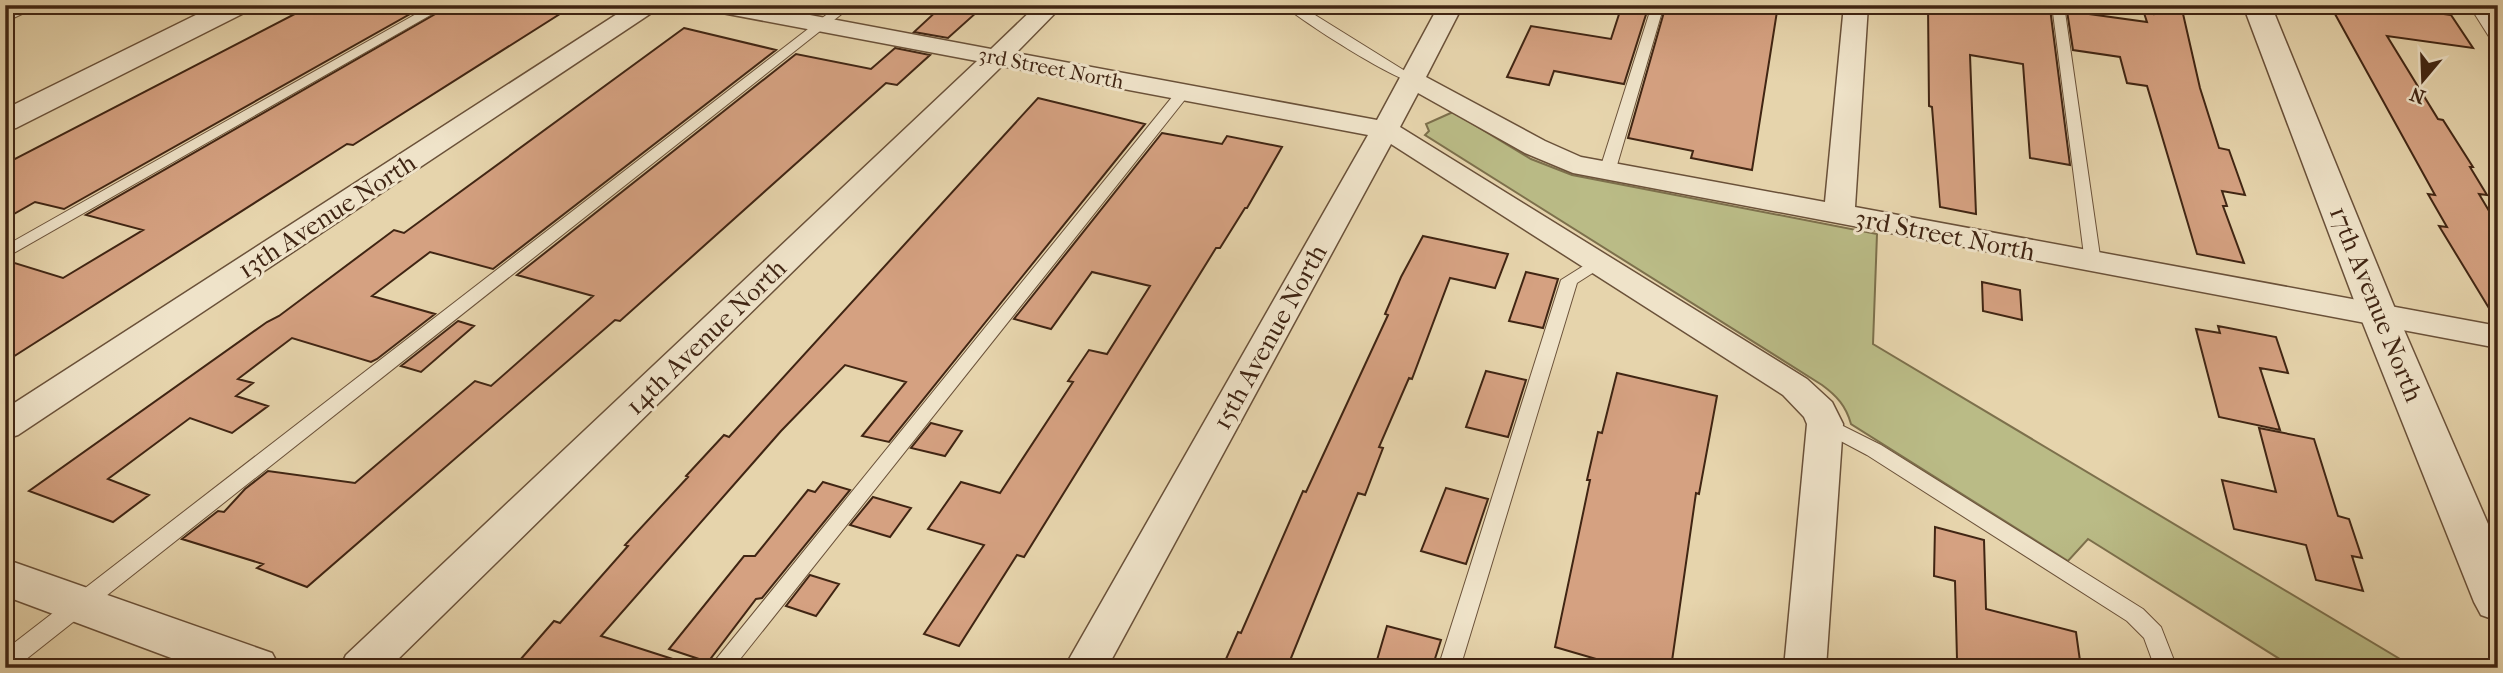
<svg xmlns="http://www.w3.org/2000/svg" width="2503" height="673" viewBox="0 0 2503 673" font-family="'IM FELL French Canon',serif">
<rect width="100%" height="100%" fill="#e6d4ac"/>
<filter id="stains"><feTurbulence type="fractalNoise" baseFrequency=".00286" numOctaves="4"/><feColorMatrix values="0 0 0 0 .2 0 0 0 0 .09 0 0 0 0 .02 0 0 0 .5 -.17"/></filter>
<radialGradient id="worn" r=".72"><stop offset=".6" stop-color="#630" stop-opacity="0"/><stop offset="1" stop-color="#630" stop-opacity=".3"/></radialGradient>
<path fill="#babb86" stroke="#7d704c" stroke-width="2" d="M1453,112L1531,159L1572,175L1877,234L1873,344L2415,668H2294L2088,539L2068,561L1851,424C1846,406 1837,396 1822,385L1425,135L1429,131L1426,124Z"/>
<path fill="#d5a181" stroke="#402513" stroke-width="2" d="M312,5H426L64,209L35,202L5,219V164Z
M451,5H574L353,145L347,144L5,362V260L63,278L143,230L86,215Z
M1622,5H1649L1624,84L1554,71L1549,85L1507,77L1531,26L1611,39Z
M1666,5H1778L1752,170L1691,158L1693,151L1628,138Z
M1928,5H2044L2050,8L2070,165L2030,158L2023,64L1970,55L1976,214L1940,207L1932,107L1929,106Z
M2150,5H2181L2200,88L2219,148L2229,150L2245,195L2222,191L2227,206H2223L2244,263L2197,254L2147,86L2127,83L2120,57L2073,50L2067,11L2147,22L2144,13L2153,14Z
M2330,5H2378L2451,15L2473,48L2387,36L2438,119L2443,120L2473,167H2470L2487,195L2479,194L2498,226V323L2439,226L2447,227L2428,194L2435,195Z
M942,6L977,12L948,38L914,32Z
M684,28L776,50L493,269L430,252L372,296L435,314L377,359L371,362L292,338L238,379L253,383L236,396L268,406L232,433L190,418L108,479L149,495L113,522L29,491L267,322L279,316L394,230L404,233Z
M895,48L930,55L897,85L886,83L620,321L615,320L307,587L257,568L263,564L182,539L218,511L224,512L245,489L268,471L355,483L475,381L491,386L593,296L517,275L796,54L871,69Z
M1038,98L1145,124L889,442L862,436L906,382L845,365L781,431L601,636L682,662L681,668H513L554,621L560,623L628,546L625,545L688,477L686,476L724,435L729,437Z
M1162,133L1222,144L1227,136L1282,147L1247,208H1245L1220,248H1216L1024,557L1017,555L959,646L924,634L984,545L928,529L961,482L1000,493L1073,382L1068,381L1089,350L1107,354L1150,286L1092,272L1051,329L1014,319Z
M1423,236L1508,254L1495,288L1450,278L1412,379L1409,378L1379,447L1383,448L1365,495L1358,493L1287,668H1222L1238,632L1241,633L1303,491L1306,492L1388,315L1385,314L1401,277Z
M1526,272L1558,279L1543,328L1509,321Z
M1982,282L2020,290L2022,320L1983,311Z
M458,321L474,326L421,372L401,366Z
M2218,326L2276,337L2288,373L2260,368L2280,430L2219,417L2196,329L2220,333Z
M1486,371L1526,380L1508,437L1466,427Z
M1617,373L1717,396L1699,494L1696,493L1671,668H1627L1555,647L1590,480H1587L1598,432L1602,433Z
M931,423L962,431L945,456L911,448Z
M2259,428L2314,439L2338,516L2349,519L2362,558L2352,556L2363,591L2316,580L2306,545L2234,529L2222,480L2276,492Z
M823,482L850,490L762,598L756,599L708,662L669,649L744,556H755L808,490L815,492Z
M1446,488L1488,499L1466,564L1421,551Z
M873,497L911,508L890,537L850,525Z
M1935,527L1984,540L1986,609L2076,632L2081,668H1990L1957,659L1955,581L1934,576Z
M810,575L839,584L816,616L786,606Z
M1387,626L1441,640L1432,668H1405L1377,660Z"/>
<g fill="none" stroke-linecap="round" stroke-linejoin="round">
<defs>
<path id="service" d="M24,5H41L5,22V13Z
M432,5H448L5,258V246Z
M839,5H853L15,668H5V650Z
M1284,5H1299L1418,79L1416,82C1401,85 1298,19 1284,5Z
M1652,5H1664L1615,172L1612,175H1602L1599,172Z
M2052,5H2064L2101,263L2093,268L2085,263Z
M2469,5H2481L2498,30V44L2493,43Z
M1182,90L1189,94L1187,97L733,668H709L1177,91Z
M1596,258L1604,263L1602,267L1577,283L1460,668H1438L1561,280Z
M1825,417L1881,445L2143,609L2161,627L2177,668H2155L2144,638L2127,621L1867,455L1818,429L1816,424L1818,419Z"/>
<path id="minor" d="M631,5H660L656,10L18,435L5,439V409Z
M705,5H757L991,49L1037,5H1063L1016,53L1377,120L1439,5H1463L1426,77L1545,141L1581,157L1825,202L1844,5H1868L1855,207L2498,326V348L1573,173L1525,153L1418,93L1400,127L1807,379L1832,402L1843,424L1826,668H1784L1807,424L1804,417L1783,395L1391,144L1107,668H1064L1368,135L1002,66L389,668H340L346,655L977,61L717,12L709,10Z"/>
<path id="tertiary" d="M216,5H252L248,11L16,128L5,130V109Z
M2243,5H2271L2398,316L2498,547V621L2481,615L2474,602L2360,316Z
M5,559L272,653L280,668H198L5,596Z"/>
</defs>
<use href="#service" stroke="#6a5139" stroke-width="2"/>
<use href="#minor" stroke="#6a5139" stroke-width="3"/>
<use href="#tertiary" stroke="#6a5139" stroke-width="3"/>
<use href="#service" fill="#efe3c9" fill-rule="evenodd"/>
<use href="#minor" fill="#efe3c9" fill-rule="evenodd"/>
<use href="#tertiary" fill="#efe3c9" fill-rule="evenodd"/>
</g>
<g text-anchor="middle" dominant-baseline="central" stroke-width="6" stroke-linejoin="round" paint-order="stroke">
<g font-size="21" fill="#402513" stroke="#efe3c9">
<text transform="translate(1051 68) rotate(11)">3rd Street North</text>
</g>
<g font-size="26" fill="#402513" stroke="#efe3c9">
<text transform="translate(327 216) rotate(-33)">13th Avenue North</text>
<text transform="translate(1945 235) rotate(11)">3rd Street North</text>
<text transform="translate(2376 304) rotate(68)">17th Avenue North</text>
<text transform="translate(706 337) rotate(-44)">14th Avenue North</text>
<text transform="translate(1270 337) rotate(-61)">15th Avenue North</text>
</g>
</g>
<rect width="2503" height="673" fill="none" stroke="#e6d4ac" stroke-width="28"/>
<rect x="7" y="7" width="2489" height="659" fill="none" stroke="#402513" stroke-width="3.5"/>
<rect x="14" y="14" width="2475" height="645" fill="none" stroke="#402513" stroke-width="2"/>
<g transform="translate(2423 80) rotate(199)" stroke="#efe3c9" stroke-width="5" paint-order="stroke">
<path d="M0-5L12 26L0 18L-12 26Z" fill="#402513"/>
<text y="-10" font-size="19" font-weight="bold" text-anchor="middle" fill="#402513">N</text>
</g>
<rect width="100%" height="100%" filter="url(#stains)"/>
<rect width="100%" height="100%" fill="url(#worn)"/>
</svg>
